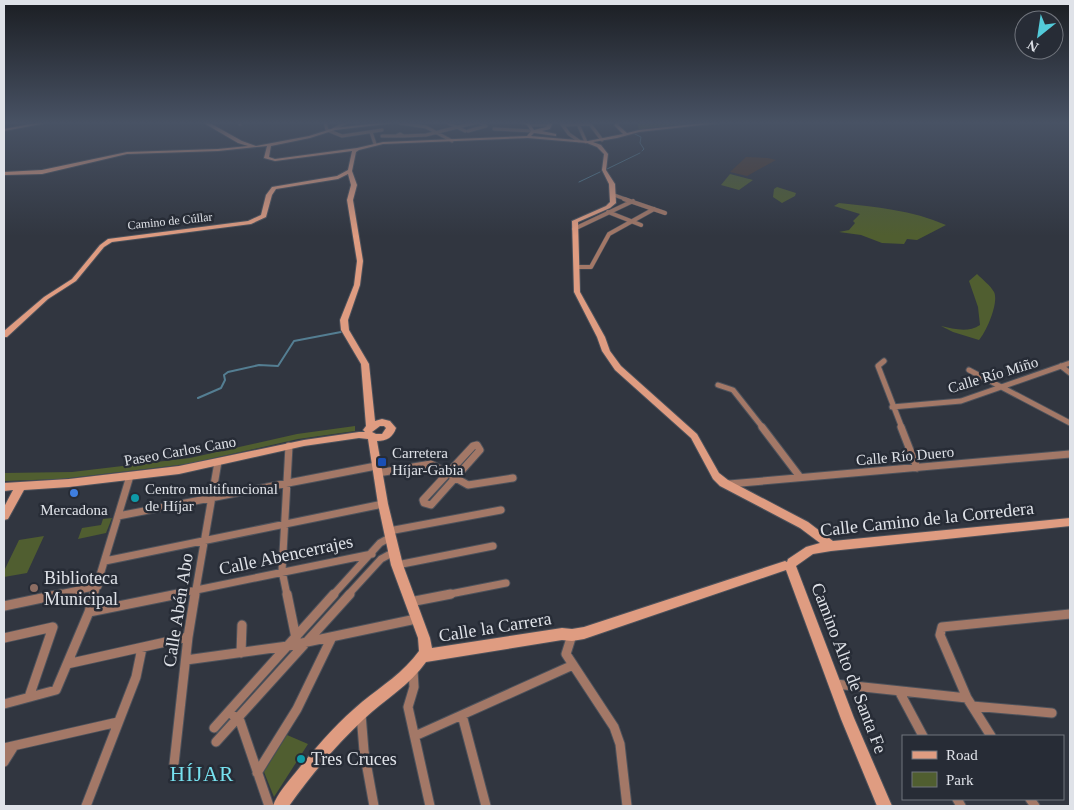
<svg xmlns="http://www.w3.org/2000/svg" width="1074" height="810" viewBox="0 0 1074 810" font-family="Georgia,serif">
<rect width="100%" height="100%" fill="#313640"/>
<path fill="#4b3a30" d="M746,157L768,158L776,160L747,176L730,172Z"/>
<path fill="#505e30" d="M637,122H712L639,130Z
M730,174L753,180L739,190L721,185Z
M777,187L796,193L795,196L782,203L773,197L774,189Z
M839,203C876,207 912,210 946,225L917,240L907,239L904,244L882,243L861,235L839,232L849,230L855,223L853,221L860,214L834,206Z
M977,274C983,280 990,285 994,292C999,302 987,331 979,340L953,332L941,326C954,329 968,333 980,325L978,307L969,281Z
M355,426V431L298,439L187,464L61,479L4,481V473L72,472L190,458L297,434Z
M112,518L106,533L78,539L82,528L101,525L103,519Z
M44,536L27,573L4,577V571L19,540Z
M287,735L308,744L274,797L264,772Z"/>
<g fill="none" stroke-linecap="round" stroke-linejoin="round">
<path stroke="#547e92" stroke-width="1" d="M689,126L729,123
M635,133H633L641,137L640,143L644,149L642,151
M607,169L640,153
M579,182L600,172"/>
<path stroke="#547e92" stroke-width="2" d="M198,398L221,388L225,380L224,375L228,372L259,365L278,366L294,341L341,332"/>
<defs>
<path id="street-far4" d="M240,122V124
M325,122L327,130L342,136L382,130
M424,122H435
M446,122L465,131
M504,122H528
M400,123L426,127L452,141
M561,123L569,134L579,141
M578,124L586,142
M529,125H550
M562,125L590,124L602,140
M334,129L347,122
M494,129L533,131
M468,131L486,126L478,122
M371,132L375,144
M400,134L404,136H396Z
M382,136H396
M404,136L426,135L478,122
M614,195L628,200"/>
<path id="street-far3" d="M624,199L665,213
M608,212L641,225
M574,229L633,201
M576,267H591L609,234L654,209"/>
<path id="street-far2" d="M884,361L878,366L902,428
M1061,366L1070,373
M969,370L1070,423
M718,385L733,390L763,428
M892,407L961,401L1070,363"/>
<path id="street-far1" d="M762,427L800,477
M901,427L917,468
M477,445L480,450L431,505L424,503L423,500L473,446Z
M378,473L431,464L468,485L513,478
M729,484L1070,454
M118,516L376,466
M389,531L501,510
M105,561L383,504
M397,565L493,546
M55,595L98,586
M94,595L130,476
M172,595L372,554
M195,595L218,462
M287,595L282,571L289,446
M333,595L380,543L391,537
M348,595L381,559L394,552
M445,595L506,583"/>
<path id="street" d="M287,594L296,638
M410,602L451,594
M4,606L61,594
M89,612L178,594
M572,635L566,654L614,727L620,744L627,806
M4,638L53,627L29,697
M241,653L242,625
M186,660L288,646L416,619
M67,664L188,637
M413,670L414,687L408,707L430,806
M835,684L967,698
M899,691L923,736
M4,704L56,690L89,612L94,594
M972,706L1052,713
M229,712L240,721L269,806
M361,714L364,751L374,806
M462,715L486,806
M214,728L334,594
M415,736L573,665
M991,736L967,698L940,635L942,627L1070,614
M216,742L350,594
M4,748L118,722
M4,762L14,746
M174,764L188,637L195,594
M257,773L297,709L332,637
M957,799L961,806
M1030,799L1035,806
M86,806L136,677L142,648"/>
<path id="secondary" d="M41,122H52L4,131V129Z
M202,122H208L242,141L256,146L309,136L334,128L387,122H404L335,130L310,138L271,146L269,157L275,159L357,148L383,142L527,136L531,131L527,125L519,122L529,123L534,130L546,127L549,122H553L550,129L542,131L556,134V136L534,133L531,136L588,141L623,134L614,125L616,122H621L618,125L627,133L639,130L712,122H729L639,132L617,138L593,142L601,145L608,154L606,170L615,184L616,203L610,208L578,222L580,292L605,337L610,351L621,366L697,434L719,473L728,480L808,522L833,541L1070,518V526L831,551L813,554L796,566L854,718L892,806H877L841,719L786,570L584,639L572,641L562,640L426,662C410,685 384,700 364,719C336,745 311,775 289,806H273C277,794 288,782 296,772C316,747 338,722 362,702C382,686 404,672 419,651L418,638L391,565L378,504L368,439L359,438L304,446L179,474L69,487L24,490L8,519L4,520V507L13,490L4,491V483L69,479L179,466L304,440L359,432H365L363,430L366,426L361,364L341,330L340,320L354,285L357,261L347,200L351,185L348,174L338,179L276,189L272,195L266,217L251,224L112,242L104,247L76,281L48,299L7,337H4V331L44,297L72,279L100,245L108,239L248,221L261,215L266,195L272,187L337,176L348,170L352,151L275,161L264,158L267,146L218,151L127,154L42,174L4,175V172L42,170L127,152L218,149L248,146L238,143ZM528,138L587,143L597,147L604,154L602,170L609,184L610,202L606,206L572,221L574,292L597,337L602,351L615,370L691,438L713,479L720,486L800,528L820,543L806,547L788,559L787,562L785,561L584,627L572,629L562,628L432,648L430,638L403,565L388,504L377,441C387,441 393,437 396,428L390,421L382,419L375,421L369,364L349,330L348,320L360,285L363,261L353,200L357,185L352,171L356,152L359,150L383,144ZM380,426H384L386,428L382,434H376L372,432Z"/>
</defs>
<use href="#street-far4" stroke="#4d525b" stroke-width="4.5"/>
<use href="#street-far3" stroke="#4d525b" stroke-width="5"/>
<use href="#street-far2" stroke="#4d525b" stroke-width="7"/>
<use href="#street-far1" stroke="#4d525b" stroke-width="9"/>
<use href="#street" stroke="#4d525b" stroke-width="11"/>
<use href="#secondary" stroke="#4d525b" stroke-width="2"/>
<use href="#street-far4" stroke="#a37867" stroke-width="3"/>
<use href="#street-far3" stroke="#a37867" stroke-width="4"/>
<use href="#street-far2" stroke="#a37867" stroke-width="5"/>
<use href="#street-far1" stroke="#a37867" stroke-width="7"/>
<use href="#street" stroke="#a37867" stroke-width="9"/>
<use href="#secondary" fill="#df9c81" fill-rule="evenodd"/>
</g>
<linearGradient id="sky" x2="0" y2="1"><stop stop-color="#1b1e23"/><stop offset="0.52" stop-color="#485264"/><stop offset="1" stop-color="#485264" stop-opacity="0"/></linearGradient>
<rect width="1074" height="236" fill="url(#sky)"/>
<rect fill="#1a4fb4" stroke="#272c36" stroke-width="2" x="377" y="457" width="10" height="10" rx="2.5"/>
<circle fill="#3f7fe0" stroke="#272c36" stroke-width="2" cx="74" cy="493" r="5"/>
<g fill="#0f9aa8" stroke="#272c36" stroke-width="2">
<circle cx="135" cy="498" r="5"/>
<circle cx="301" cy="759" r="5"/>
</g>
<circle fill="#8d6e63" stroke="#272c36" stroke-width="2" cx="34" cy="588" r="5"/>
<g text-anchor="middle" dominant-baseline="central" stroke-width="5" stroke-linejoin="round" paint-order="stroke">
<g font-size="12" fill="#dfe2e8" stroke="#272c36">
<text transform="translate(170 221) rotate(-6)">Camino de Cúllar</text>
</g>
<g font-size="15" fill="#dfe2e8" stroke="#272c36">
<text transform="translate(993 375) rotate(-17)">Calle Río Miño</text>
<text transform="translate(180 451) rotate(-10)">Paseo Carlos Cano</text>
<text transform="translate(905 456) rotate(-5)">Calle Río Duero</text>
</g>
<g font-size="15" fill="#dfe2e8" stroke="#272c36" text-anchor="start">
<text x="392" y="453">Carretera<tspan x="392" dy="17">Híjar-Gabia</tspan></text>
<text x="145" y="489">Centro multifuncional<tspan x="145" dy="17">de Híjar</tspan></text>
<text x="74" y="510" text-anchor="middle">Mercadona</text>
</g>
<g font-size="18" fill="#dfe2e8" stroke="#272c36">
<text transform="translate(927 519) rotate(-6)">Calle Camino de la Corredera</text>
<text transform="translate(286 555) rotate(-12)">Calle Abencerrajes</text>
<text transform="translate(178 610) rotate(-81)">Calle Abén Abo</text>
<text transform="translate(495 627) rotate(-9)">Calle la Carrera</text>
<text transform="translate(849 668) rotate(69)">Camino Alto de Santa Fe</text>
</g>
<g font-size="18" fill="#dfe2e8" stroke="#272c36" text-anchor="start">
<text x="44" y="578">Biblioteca<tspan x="44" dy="21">Municipal</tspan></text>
<text x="311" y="759">Tres Cruces</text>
</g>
<g font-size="21" letter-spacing="1" fill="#77e1ef" stroke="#272c36">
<text x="202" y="774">HÍJAR</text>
</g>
</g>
<rect width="1074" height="810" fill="none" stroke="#dfe2e8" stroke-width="10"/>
<rect x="902" y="735" width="162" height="65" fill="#272c36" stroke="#71757d"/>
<rect x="912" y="751" width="25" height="8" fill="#df9c81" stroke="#71757d"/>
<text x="946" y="760" font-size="15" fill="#dfe2e8">Road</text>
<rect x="912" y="772" width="25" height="15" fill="#505e30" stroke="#71757d"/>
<text x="946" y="785" font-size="15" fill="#dfe2e8">Park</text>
<g transform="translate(1039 35) rotate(210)"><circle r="24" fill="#272c36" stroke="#71757d"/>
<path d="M0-4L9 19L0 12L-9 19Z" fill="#53cbda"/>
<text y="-8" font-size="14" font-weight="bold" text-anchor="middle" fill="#dfe2e8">N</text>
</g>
</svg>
